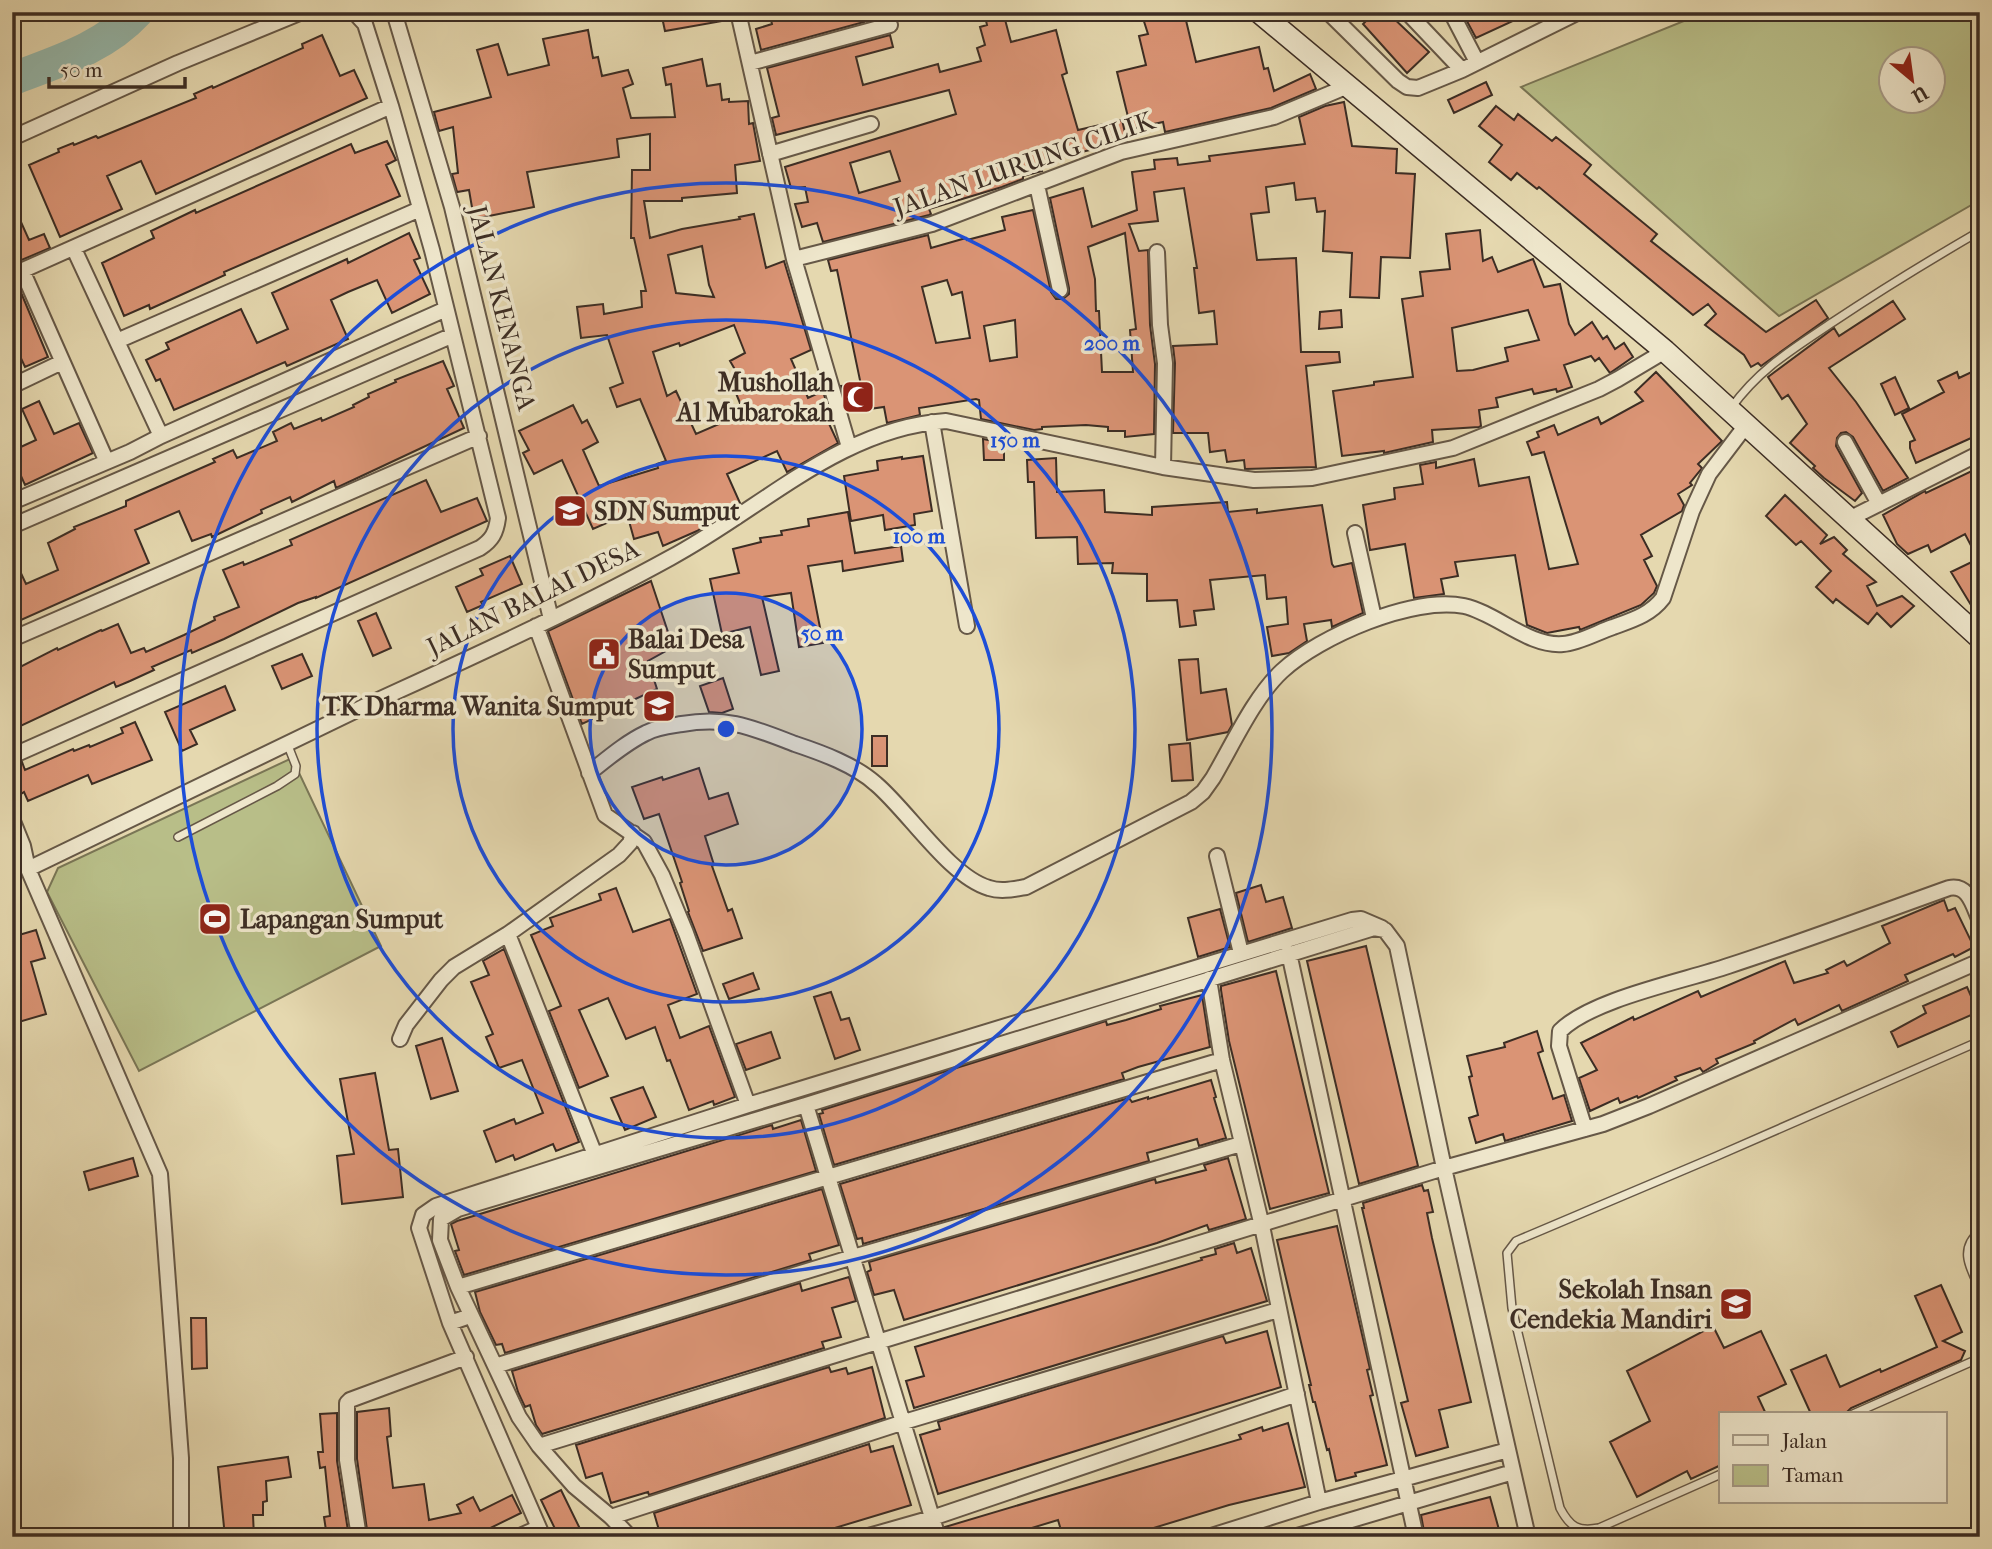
<svg xmlns="http://www.w3.org/2000/svg" width="1992" height="1549" viewBox="0 0 1992 1549" font-family="'IM FELL French Canon',serif">
<rect width="100%" height="100%" fill="#e5d8af"/>
<filter id="stains"><feTurbulence type="fractalNoise" baseFrequency=".00286" numOctaves="4"/><feColorMatrix values="0 0 0 0 .2 0 0 0 0 .09 0 0 0 0 .02 0 0 0 .5 -.17"/></filter>
<radialGradient id="worn" r=".72"><stop offset=".6" stop-color="#630" stop-opacity="0"/><stop offset="1" stop-color="#630" stop-opacity=".3"/></radialGradient>
<path fill="#b8be88" stroke="#7a7656" stroke-width="2" fill-rule="evenodd" d="M1706,12H1980V200L1779,316L1521,87ZM1890,60H1932V102H1890Z
M292,758L381,946L139,1071L47,892L58,868Z"/>
<g fill="none" stroke-linecap="round" stroke-linejoin="round">
<path stroke="#96b9ac" stroke-width="33" d="M12,79C56,62 104,48 137,12"/>
</g>
<path fill="#da9475" stroke="#3c2d24" stroke-width="2" fill-rule="evenodd" d="M690,12H728V20L665,31L662,17Z
M769,12H861L864,22L761,50L756,29L772,24Z
M984,12H1003L1011,42L1056,30L1067,73L1062,75L1078,130L1122,120L1127,141L1061,157L1062,159L1040,165L1042,171L1023,176V179L1002,187L929,209L931,214L929,215L823,242L817,223L802,227L795,204L808,202L805,187L791,188L785,167L956,114L949,90L776,135L772,118L779,116L767,68L890,35L893,47L856,57L863,85L938,64L940,72L981,61L977,48L985,45L980,27L987,25ZM890,151L900,181L859,193L850,163Z
M1141,12H1184L1196,62L1259,47L1264,69L1268,68L1274,91L1310,74L1316,89L1271,108L1183,128L1165,132L1163,122L1131,129L1117,72L1146,65L1139,36L1148,34Z
M1375,12H1387L1429,52L1407,73L1363,24Z
M1462,12H1532L1476,38Z
M588,30L593,58L598,57L602,76L628,70L633,84L623,88L631,118L675,117L671,84L666,85L663,68L702,59L707,86L720,84L722,100L729,99V102L748,101L749,124L753,123L760,161L735,165L737,193L682,198V201H644L650,238L682,229L740,219L739,217L754,214L766,268L784,261L811,350L791,359L808,398L823,391L830,415H825L838,443L787,472L777,451L727,474L740,503L715,516L716,519L697,531L663,546L658,532L634,539L627,514L593,529L562,460L534,474L523,453L529,450L519,431L573,405L582,423L587,420L598,442L583,450L599,486L658,468L657,464L666,461L640,399L617,407L610,388L623,383L607,335L581,338L577,307L603,304L604,314L642,307L641,291H646L634,238H631L632,170H650V134L617,139L619,157L527,172L534,207L474,219L469,190L457,192L452,174L458,173L453,127L439,131L434,112L491,97L477,50L498,44L508,75L549,65L543,39ZM702,246L709,285L714,297L676,293L668,255ZM734,325L745,353L730,361L737,373L729,376L742,408L724,417L726,421L696,434L676,391L667,396L653,352L679,343L680,346Z
M322,35L340,76L354,70L367,98L156,194L141,161L107,176L122,209L60,237L29,165L59,152L58,149L73,143L74,145L96,136L98,138L196,98L194,94L212,86L213,88L303,48L302,44Z
M1486,82L1492,95L1454,113L1448,100Z
M1344,102L1352,146L1397,149L1396,173L1415,174L1410,258L1381,257L1379,298L1350,297L1352,253L1323,251L1325,211L1317,212L1315,198L1296,200L1294,183L1266,187L1269,212L1251,214L1257,260L1296,258L1301,352H1339L1340,362L1306,366L1316,467L1245,469L1244,460L1227,462L1225,450L1210,452L1208,433H1173L1175,363L1173,346L1217,344L1214,311L1199,313L1194,268H1197L1184,188L1154,192L1158,221L1129,224L1139,251L1148,250L1150,325L1155,364L1154,434L1125,437V431H1108V427L1086,425L1042,427V429L1034,430L981,419L979,400L976,399L919,408L920,415L887,423L884,407L849,412L841,386L861,385L837,270L831,271L828,260L928,235L931,248L966,238L967,240L1005,230L1002,217L1033,210L1051,292L1056,299H1063L1069,294V288L1050,198L1083,188L1092,227L1137,210L1132,172L1155,169L1154,160L1177,158L1178,165L1210,161L1209,156L1305,144L1299,117L1325,106ZM1125,233L1136,329L1130,330L1133,372H1102L1099,311H1096L1095,279L1088,247ZM947,280L952,295L962,292L970,338L936,343L922,287ZM1015,320L1017,357L990,361L984,326Z
M1496,106L1514,120L1518,114L1552,141L1556,137L1591,165L1584,174L1657,234L1651,241L1766,332L1816,300L1828,318L1761,366L1758,363L1751,367L1744,355L1705,325L1716,314L1708,304L1693,315L1539,187L1537,189L1517,173L1511,180L1489,162L1502,145L1479,126Z
M387,141L396,160L386,165L400,196L224,272L225,275L150,309L149,305L124,316L102,263L154,238L151,231L195,210L196,213L351,144L355,153Z
M12,202L29,240L44,234L50,248L12,264Z
M1480,230L1483,261L1492,257L1498,272L1533,259L1544,287L1560,284L1569,324L1575,335L1592,322L1603,339L1607,336L1615,349L1624,343L1633,357L1610,373L1599,358L1595,361L1591,356L1564,365L1572,387L1557,392L1556,389L1534,394L1532,389L1496,398L1498,407L1479,410L1481,426L1479,427L1432,430L1433,442L1384,453V451L1342,456L1333,391L1374,385V382L1413,377L1402,299L1423,296L1420,272L1450,269L1446,234ZM1528,310L1539,340L1505,348L1508,361L1473,370L1457,371L1452,328Z
M409,233L420,258L414,260L430,294L392,313L377,280L348,292L331,300L348,339L287,366L285,362L174,410L160,379L156,381L146,360L169,349L166,343L241,309L257,343L288,329L272,293L347,259L348,263Z
M17,283L48,357L25,367L13,341L17,339L12,329V284Z
M1893,301L1905,319L1829,368L1856,402L1908,478L1883,491L1853,437L1846,432L1841,433L1837,438L1836,446L1862,493L1855,501L1824,478L1813,468L1815,466L1790,443L1807,424L1788,395L1782,399L1768,377L1834,328L1839,336Z
M1341,310L1342,327L1319,329L1320,312Z
M443,361L454,386L447,389L464,428L336,488L334,481L292,502L290,497L261,510L262,513L212,537L211,534L192,541L179,511L135,530L149,563L12,624V554L26,584L58,570L48,543L75,529L74,527L126,506V501L215,462L213,459L233,450L237,458L277,441L273,432L291,423L294,429L321,418L322,421L354,407L353,405L369,397L368,394L396,382L395,380Z
M1980,368V434L1916,463L1910,448V442L1915,440L1902,414L1944,392L1938,381L1957,372L1959,378Z
M1656,372L1722,441L1698,464L1702,468L1690,483L1692,485L1678,494L1684,505L1682,511L1641,535L1652,556L1644,560L1657,586L1654,593L1641,605L1580,630L1579,627L1547,633L1527,625L1515,555L1455,562L1458,576L1441,579L1444,594L1414,598L1405,544L1370,550L1363,505L1395,499L1394,488L1423,484L1420,465L1436,462V468L1474,459L1479,486L1529,477L1549,569L1578,564L1544,452L1532,455L1527,442L1539,437L1537,432L1554,425L1558,435L1598,417L1601,424L1643,401L1635,392Z
M1895,377L1909,408L1895,415L1881,384Z
M39,401L54,434L79,423L93,453L25,485L12,456V451L36,440L22,409Z
M983,439L1004,443V460H984Z
M923,456L932,511L914,514L915,525L885,530L883,515L851,521L844,476L878,470L877,461L902,457V459Z
M1056,458L1057,492L1104,490L1105,512L1152,515V507L1227,502L1228,512L1257,509V513L1322,505L1332,564L1334,567L1352,563L1363,613L1332,627L1331,620L1304,624L1307,641L1289,653L1272,656L1267,627L1288,624L1286,597L1267,599L1265,575L1210,580L1214,609L1194,611L1196,625L1180,627L1177,600L1147,601V574L1112,573L1113,563L1078,564L1077,537L1036,538L1034,482H1028L1027,460Z
M1980,467V620L1951,572L1978,559L1965,534L1931,552L1928,545L1908,554L1897,544L1883,515L1925,491L1926,493Z
M426,480L441,512L477,498L487,521L316,598V597L298,603L224,639L192,653L191,650L152,667L154,670L130,681L116,687L114,682L12,730V671L57,648L58,650L101,630L102,631L118,624L131,653L144,648L146,652L184,635L215,620L214,617L239,607L223,570L243,562L244,565L292,545L290,540Z
M1785,495L1827,535L1820,544L1834,537L1847,550L1843,554L1876,582L1867,586L1877,606L1902,596L1914,606L1891,627L1877,613L1868,624L1836,599L1833,603L1816,587L1831,571L1801,541L1796,545L1766,516Z
M848,512L855,553L901,546L903,561L843,571L842,561L808,566L823,643L799,647L791,593L762,597L779,671L761,675L750,627L722,634L710,579L739,573L733,549L761,542L760,538L782,535L781,531L809,526L808,519Z
M510,556L522,584L481,602L483,605L467,612L456,587L483,575L480,569Z
M651,581L673,647L648,661L657,689L582,724L548,631Z
M376,613L391,648L373,656L358,621Z
M302,654L312,676L282,689L272,666Z
M1198,659L1201,693L1226,689L1232,725L1228,732L1187,740L1179,660Z
M723,678L733,709L722,713L709,712L700,686Z
M225,686L235,710L190,730L197,744L182,751L165,712Z
M135,722L152,760L92,784L88,775L28,801L24,792L21,794L12,775V765L22,762L25,770L73,749L74,751L89,745L90,747L123,733L121,728Z
M872,736H887V766H872Z
M1190,743L1193,780L1172,781L1169,745Z
M699,768L709,799L728,793L738,824L705,836L714,865L712,866L728,911L732,909L742,938L703,951L688,912L689,911L680,883L682,882L659,814L644,819L632,787L662,777L663,780Z
M1261,885L1266,902L1283,897L1292,928L1248,942L1236,893Z
M616,888L633,932L670,919L697,994L668,1005L680,1038L709,1026L735,1097L714,1105L713,1101L689,1110L670,1060L667,1061L655,1027L626,1039L608,998L579,1010L608,1076L579,1088L549,1011L561,1006L531,935L553,926L550,918L601,900L599,894Z
M1944,900L1948,911L1955,908L1974,947L1955,957L1953,954L1905,975L1908,981L1842,1011L1839,1005L1798,1025L1795,1019L1754,1041L1755,1043L1716,1059L1718,1063L1703,1072L1700,1068L1675,1077L1677,1080L1638,1098L1637,1096L1620,1103L1618,1098L1590,1111L1579,1078L1597,1070L1581,1043L1633,1017L1634,1020L1698,991L1701,997L1785,961L1794,983L1828,973L1826,970L1844,961L1847,966L1890,943L1882,926Z
M1220,909L1230,947L1198,957L1188,918Z
M36,930L45,958L31,962L46,1014L12,1024V937Z
M1366,946L1418,1166L1359,1184L1307,961Z
M504,949L579,1142L556,1151L553,1144L515,1160L513,1155L496,1162L484,1131L514,1119L516,1124L543,1113L522,1060L499,1068L486,1037L493,1034L471,982L489,975L483,961Z
M1276,971L1329,1193L1270,1209L1229,1041L1221,990V986Z
M753,973L759,989L729,999L723,984Z
M1967,987L1978,1012L1898,1047L1891,1032L1926,1013L1923,1006Z
M831,992L841,1020L849,1018L860,1050L835,1059L814,997Z
M1202,995L1210,1047L1138,1067L1122,1073L1124,1079L834,1165L819,1114L823,1113L822,1110L1106,1021L1107,1025L1126,1020L1161,1009L1160,1006Z
M1537,1031L1543,1051L1538,1053L1553,1099L1564,1095L1572,1121L1505,1141L1503,1134L1476,1143L1469,1118L1478,1115L1469,1077L1472,1076L1467,1056L1505,1047L1504,1043Z
M771,1032L780,1058L746,1070L736,1044Z
M442,1038L458,1091L431,1099L416,1046Z
M375,1073L389,1150L398,1149L403,1197L342,1204L337,1156L354,1154L340,1079Z
M1211,1080L1216,1097L1214,1098L1226,1138L1199,1146L1197,1139L1147,1153L1149,1161L863,1244L862,1238L857,1239L840,1184L1129,1098L1132,1102L1148,1097V1099Z
M643,1087L656,1117L625,1130L611,1098Z
M801,1120L816,1171L464,1275L455,1251L459,1250L451,1224L457,1221L772,1125L773,1129Z
M133,1158L138,1176L89,1190L84,1172Z
M1228,1158L1246,1219L1209,1230L1207,1225L1157,1243L904,1320L894,1290L874,1295L867,1272L871,1270L869,1262L1155,1179L1156,1183L1206,1170L1204,1165Z
M1422,1185L1424,1191L1428,1190L1433,1212L1427,1213L1432,1238L1471,1402L1439,1410L1448,1447L1416,1456L1401,1403L1408,1401L1362,1208H1364L1363,1203Z
M822,1189L839,1245L809,1254L811,1260L505,1353L502,1344L496,1345L480,1312L475,1292Z
M1337,1226L1370,1369L1367,1370L1373,1395L1370,1396L1387,1465L1355,1473L1356,1476L1336,1481L1329,1449L1327,1450L1315,1402H1313L1309,1385H1311L1277,1240Z
M1234,1243L1237,1253L1251,1248L1267,1301L914,1408L906,1381L924,1376L915,1347L1202,1260L1201,1258L1216,1254L1215,1249Z
M849,1277L856,1301L832,1308L841,1337L822,1342L824,1348L542,1434L536,1425L530,1405L525,1407L518,1392L512,1371L800,1283L802,1291Z
M1941,1285L1962,1332L1943,1341L1965,1351L1961,1360L1851,1408L1845,1414H1811L1791,1370L1826,1355L1840,1387L1880,1369L1881,1372L1937,1347L1915,1296Z
M191,1318H206L207,1368L192,1369Z
M1713,1326L1724,1348L1761,1331L1786,1384L1758,1397L1766,1414H1721V1465L1691,1479L1687,1471L1637,1497L1610,1442L1650,1421L1627,1371Z
M1267,1331L1281,1387L938,1494L920,1435L940,1429L938,1422L1223,1336L1226,1343Z
M829,1367L831,1372L846,1368L848,1374L872,1367L885,1418L649,1495L648,1492L611,1503L602,1473L586,1478L576,1445Z
M389,1408L391,1436L387,1437L393,1488L424,1484L429,1520L461,1513L457,1505L473,1497L480,1511L512,1495L521,1513L472,1537H368L357,1459V1412Z
M337,1413V1461L349,1537H327L324,1517L330,1516L325,1467L320,1468L318,1452H323L320,1414Z
M1288,1423L1305,1487L1229,1505L1124,1537H1063L1058,1520L1002,1537H947L945,1527L1241,1439L1239,1435L1262,1427L1263,1431Z
M869,1444L871,1452L893,1446L911,1505L805,1537H661L654,1513Z
M288,1457L291,1477L266,1481L267,1501L263,1502V1515H253L254,1537H225L218,1467Z
M561,1490L584,1537H559L541,1500Z
M1490,1497L1501,1537H1425L1421,1515Z"/>
<g fill="none" stroke-linecap="round" stroke-linejoin="round">
<defs>
<path id="lane" d="M1731,408C1760,368 1793,349 1833,322C1881,290 1930,260 1980,231
M178,837L277,786L295,774L296,766L287,743
M1980,1231C1958,1249 1970,1268 1980,1289
M1853,1414L1980,1358
M1721,1474L1599,1528C1578,1532 1570,1527 1560,1508L1512,1308L1507,1253L1516,1241L1717,1156L1980,1041"/>
<path id="street" d="M354,12L365,24L391,106
M394,12L452,207L551,619
M738,12L794,259L849,447
M1328,12L1398,81L1407,87L1418,88L1462,70L1579,12
M1407,12L1462,70
M1451,12L1477,62
M750,63L890,25
M12,138L178,63L302,12
M770,154L871,124
M1037,185L1060,290
M74,249L161,436
M1157,252L1160,325L1165,363L1163,467
M794,259L932,224L1121,152L1274,117L1348,86
M22,270L106,460
M12,275L391,106L432,250L498,518C496,533 492,540 480,548L12,756
M117,341L420,209
M12,386L62,362
M932,422L967,626
M1845,442L1879,504
M12,502L130,452L161,436L446,309
M1849,519L1980,453
M12,526L451,336
M1355,533L1374,618
M536,626L605,815L644,842L662,875L686,933L748,1105
M12,639L479,436
M589,773C607,759 625,743 646,733C657,727 669,726 682,724C728,716 753,728 795,744C822,753 855,765 876,784C908,811 950,877 989,888C1001,892 1014,889 1026,887L1191,802L1203,792L1213,778C1233,744 1254,697 1282,671C1320,636 1413,596 1464,606C1496,613 1529,647 1563,644C1579,643 1598,632 1613,627C1632,620 1650,615 1663,598L1692,511L1709,474L1747,424
M12,819L23,846L28,869L160,1174L181,1458V1537
M1217,856L1241,953
M28,869C139,815 250,761 361,708C465,660 570,613 670,558C760,510 840,428 946,421L1163,467L1254,480L1289,479L1312,478L1453,448L1599,389L1618,379L1665,351
M508,934L595,1155
M1289,953L1416,1537
M1209,979L1222,1060L1262,1226L1319,1502
M400,1039L406,1025L441,980L454,967L508,934L619,855L630,843L633,833
M806,1105L938,1537
M1585,1129L1559,1046L1560,1031C1592,999 1684,981 1728,966C1802,942 1876,914 1949,888C1969,884 1973,906 1980,921
M458,1287L1222,1060
M470,1316L450,1323L543,1537
M450,1323L419,1228L423,1215L436,1206L748,1105L1352,920L1361,919L1382,928
M495,1366L853,1257L1241,1144
M539,1446L1444,1168L1603,1124L1649,1106L1980,961
M611,1517L904,1422L1278,1310
M359,1537L347,1460V1403L350,1400L466,1357
M518,1537L538,1528
M630,1537L611,1517L574,1486L539,1446L519,1417L458,1287L440,1240L441,1219L458,1209L806,1105L1374,928L1385,930L1397,946L1444,1168L1528,1537
M865,1537L932,1518L1297,1394
M1208,1537L1319,1502L1508,1450
M1294,1537L1513,1472"/>
<path id="secondary" d="M1259,12L1665,351L1980,638"/>
</defs>
<use href="#lane" stroke="#665847" stroke-width="10"/>
<use href="#street" stroke="#665847" stroke-width="18"/>
<use href="#secondary" stroke="#3c2d24" stroke-width="24"/>
<use href="#lane" stroke="#eee6cb" stroke-width="7"/>
<use href="#street" stroke="#eee6cb" stroke-width="14"/>
<use href="#secondary" stroke="#eee6cb" stroke-width="21"/>
</g>
<circle cx="726" cy="729" r="136" fill="#1d4ed8" fill-opacity=".12"/>
<g fill="none" stroke="#1d4ed8" stroke-width="3.5">
<circle cx="726" cy="729" r="136"/>
<circle cx="726" cy="729" r="273"/>
<circle cx="726" cy="729" r="409"/>
<circle cx="726" cy="729" r="546"/>
</g>
<defs>
<symbol id="mosque-square" viewBox="-11 -11 22 22"><rect x="-9" y="-9" width="18" height="18" rx="4" fill="#8f2418" stroke="#eee6cb"/><path d="M3.5-4.9A6 6 0 1 0 3.5 4.9A5 5 0 1 1 3.5-4.9Z" fill="#fff"/></symbol>
<symbol id="school-square" viewBox="-11 -11 22 22"><rect x="-9" y="-9" width="18" height="18" rx="4" fill="#8f2418" stroke="#eee6cb"/><path d="M0-5L7-2L0 1L-7-2ZM-4 1L0 2.5L4 1V4Q0 6-4 4Z" fill="#fff"/></symbol>
<symbol id="civic-square" viewBox="-11 -11 22 22"><rect x="-9" y="-9" width="18" height="18" rx="4" fill="#8f2418" stroke="#eee6cb"/><path d="M-.6-6.5H3V-4.5H.6V-3L4-1V1h2V6H-6V1h2V-1L-.6-3ZM-1.2 2.5V6h2.4V2.5Z" fill="#fff"/></symbol>
<symbol id="stadium-square" viewBox="-11 -11 22 22"><rect x="-9" y="-9" width="18" height="18" rx="4" fill="#8f2418" stroke="#eee6cb"/><path d="M0-5a6.5 5 0 1 0 0 10a6.5 5 0 1 0 0-10ZM-3.5-1.8h7v3.6h-7Z" fill="#fff"/></symbol>
</defs>
<g fill-rule="evenodd">
<use href="#mosque-square" x="839" y="378" width="38" height="38"/>
<use href="#school-square" x="551" y="492" width="38" height="38"/>
<use href="#civic-square" x="585" y="635" width="38" height="38"/>
<use href="#school-square" x="640" y="687" width="38" height="38"/>
<use href="#stadium-square" x="196" y="900" width="38" height="38"/>
<use href="#school-square" x="1717" y="1285" width="38" height="38"/>
</g>
<g text-anchor="middle" dominant-baseline="central" stroke-width="7" stroke-linejoin="round" paint-order="stroke">
<g font-size="26" fill="#3c2d24" stroke="#eee6cb">
<text transform="translate(1024 164) rotate(-19)">JALAN LURUNG CILIK</text>
<text transform="translate(502 308) rotate(76)">JALAN KENANGA</text>
<text transform="translate(533 598) rotate(-26)">JALAN BALAI DESA</text>
</g>
<g font-size="26" font-weight="bold" fill="#3c2d24" stroke="#eee6cb" text-anchor="end">
<text x="834" y="382">Mushollah<tspan x="834" dy="30">Al Mubarokah</tspan></text>
<text x="594" y="511" text-anchor="start">SDN Sumput</text>
<text x="628" y="639" text-anchor="start">Balai Desa<tspan x="628" dy="30">Sumput</tspan></text>
<text x="634" y="706">TK Dharma Wanita Sumput</text>
<text x="240" y="919" text-anchor="start">Lapangan Sumput</text>
<text x="1712" y="1289">Sekolah Insan<tspan x="1712" dy="30">Cendekia Mandiri</tspan></text>
</g>
</g>
<circle cx="726" cy="729" r="10" fill="#1d4ed8" stroke="#eee6cb" stroke-width="3.5"/>
<g font-size="21" text-anchor="middle" font-weight="bold" fill="#1d4ed8" stroke="#eee6cb" stroke-width="7" stroke-linejoin="round" paint-order="stroke">
<text x="1112" y="350">200 m</text>
<text x="1015" y="447">150 m</text>
<text x="919" y="543">100 m</text>
<text x="822" y="640">50 m</text>
</g>
<rect width="1992" height="1549" fill="none" stroke="#e5d8af" stroke-width="42"/>
<rect x="14" y="14" width="1964" height="1521" fill="none" stroke="#3c2d24" stroke-width="3.5"/>
<rect x="21" y="21" width="1950" height="1507" fill="none" stroke="#3c2d24" stroke-width="2"/>
<rect x="1719" y="1412" width="228" height="91" fill="#eee6cb" stroke="#a79c88" stroke-width="2"/>
<rect x="1733" y="1435" width="35" height="10" fill="#eee6cb" stroke="#a79c88" stroke-width="2"/>
<text x="1782" y="1448" font-size="21" fill="#3c2d24">Jalan</text>
<rect x="1733" y="1465" width="35" height="21" fill="#b8be88" stroke="#a79c88" stroke-width="2"/>
<text x="1782" y="1482" font-size="21" fill="#3c2d24">Taman</text>
<g transform="translate(1912 80) rotate(151)"><circle r="33" fill="#eee6cb" stroke="#a79c88" stroke-width="2"/>
<path d="M0-5L12 26L0 18L-12 26Z" fill="#8f2418"/>
<text y="-10" font-size="19" font-weight="bold" text-anchor="middle" fill="#3c2d24">U</text>
</g>
<path d="M49 77v10h136v-10" fill="none" stroke="#3c2d24" stroke-width="3.5"/>
<text x="60" y="77" font-size="21" fill="#3c2d24" stroke="#eee6cb" stroke-width="5" paint-order="stroke">50 m</text>
<rect width="100%" height="100%" filter="url(#stains)"/>
<rect width="100%" height="100%" fill="url(#worn)"/>
</svg>
